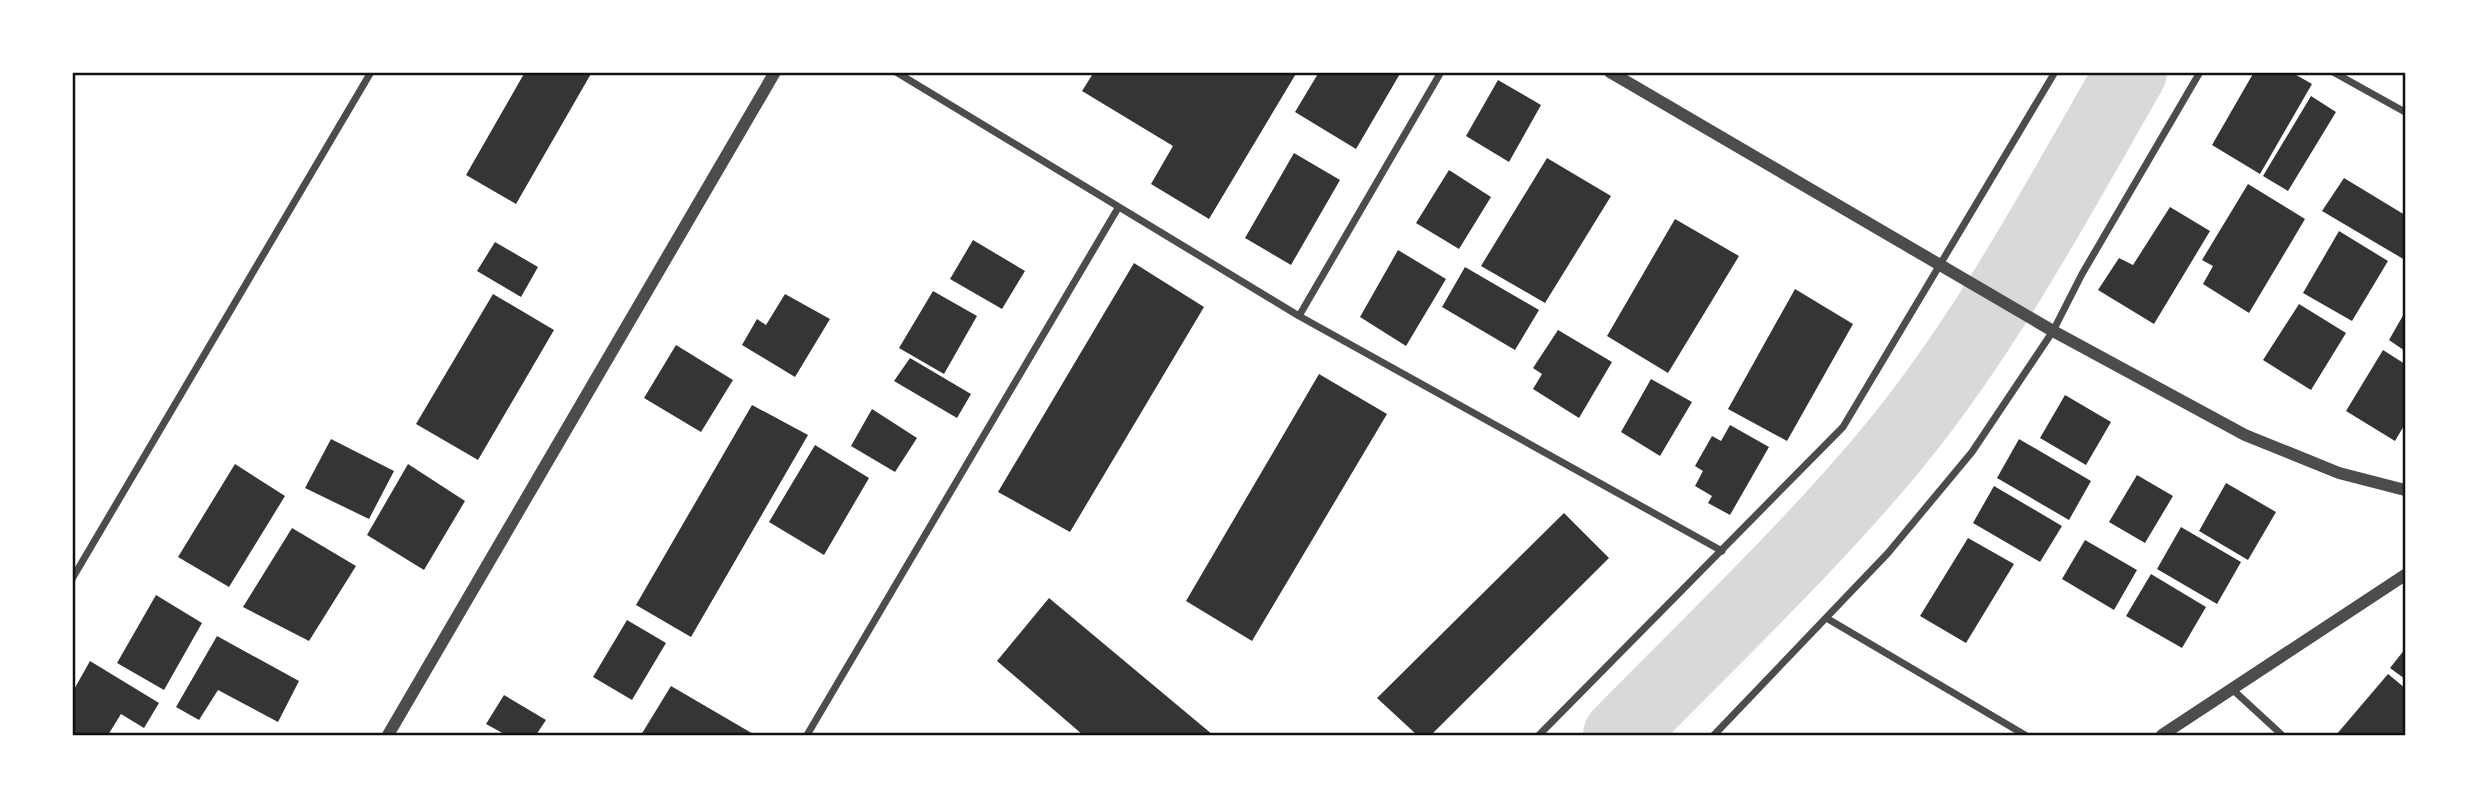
<svg xmlns="http://www.w3.org/2000/svg" width="2477" height="807" viewBox="0 0 2477 807" font-family="'Archivo Narrow',sans-serif">
<rect width="100%" height="100%" fill="#fff"/>
<g fill="none" stroke-linecap="round" stroke-linejoin="round">
<path stroke="#d9d9d9" stroke-width="72" d="M1619,735C1706,646 1798,559 1879,464C1980,346 2054,206 2131,72"/>
</g>
<path fill="#353535" d="M525,72H592L516,204L466,175Z
M1094,72H1297L1209,219L1151,184L1173,146L1082,91Z
M1319,72H1401L1356,149L1295,112Z
M2254,72H2291L2312,84L2260,174L2212,145Z
M1498,80L1541,105L1509,162L1466,136Z
M2311,96L2336,112L2288,191L2263,176Z
M1294,153L1340,180L1291,265L1245,238Z
M1547,158L1611,196L1545,303L1481,266Z
M1449,170L1491,197L1459,249L1416,223Z
M2344,178L2405,215V260L2322,211Z
M2248,184L2305,219L2249,313L2203,284L2213,266L2202,260Z
M2170,207L2210,231L2154,324L2098,290L2119,258L2133,265Z
M1675,219L1739,256L1668,373L1607,336Z
M2339,231L2388,261L2352,321L2303,293Z
M973,240L1025,271L1002,309L950,279Z
M495,242L538,267L521,297L477,271Z
M1398,250L1446,279L1406,346L1360,317Z
M1134,263L1204,307L1070,532L998,492Z
M1465,267L1539,310L1515,350L1442,307Z
M1795,289L1853,324L1787,441L1728,409Z
M933,291L977,316L944,374L899,348Z
M493,294L554,330L478,460L416,424Z
M785,294L830,319L795,377L742,345L757,319L766,325Z
M2299,304L2346,333L2311,390L2263,360Z
M2405,312V351L2389,340Z
M1558,330L1612,362L1579,418L1533,389L1542,374L1533,368Z
M676,345L733,380L701,432L644,398Z
M2383,350L2405,364V424L2395,441L2346,411Z
M910,358L971,394L957,418L894,381Z
M1319,374L1387,414L1252,641L1186,601Z
M1651,379L1692,402L1660,456L1621,432Z
M2065,395L2111,422L2086,465L2040,438Z
M752,405L808,435L691,637L636,605Z
M872,409L917,438L895,472L851,446Z
M1730,425L1769,447L1730,515L1708,503L1712,496L1695,486L1703,471L1695,466L1712,436L1721,441Z
M331,439L394,471L369,519L305,488Z
M2019,439L2091,481L2069,520L1997,478Z
M815,445L869,478L824,555L769,522Z
M235,464L285,496L229,587L178,557Z
M408,464L465,501L424,570L367,535Z
M2137,475L2173,496L2145,543L2109,522Z
M2226,483L2276,512L2248,560L2199,531Z
M1994,486L2062,526L2040,562L1973,523Z
M1564,513L1609,558L1431,735H1417L1377,698Z
M2181,527L2241,562L2217,604L2157,569Z
M292,528L356,566L309,641L243,607Z
M1968,538L2014,564L1966,643L1920,616Z
M2085,540L2137,570L2114,610L2062,579Z
M2151,574L2206,607L2182,648L2126,616Z
M156,595L202,623L164,690L117,663Z
M1049,598L1213,735H1083L997,661Z
M627,620L666,643L632,700L593,677Z
M217,636L299,681L278,722L218,690L199,720L176,707Z
M2405,649V679L2390,668Z
M90,661L159,703L144,728L121,714L108,735H72V693Z
M2388,674L2405,688V735H2336Z
M671,686L755,735H641Z
M504,695L546,720L536,735H506L486,724Z"/>
<g fill="none" stroke-linecap="round" stroke-linejoin="round">
<path stroke="#4c4c4c" stroke-width="7" d="M896,72L1299,316L1722,551
M2333,72L2405,112
M1299,316L1441,72
M72,579L371,72
M1828,619L2025,735
M2232,689L2282,735
M807,735L1118,208
M1539,735L1843,427L2055,72
M1714,735L1888,553L1972,452L2053,331L2082,274L2200,72"/>
<path stroke="#4c4c4c" stroke-width="12" d="M1610,72L2053,331L2245,435L2339,473L2405,490
M388,735L775,72
M2162,735L2405,575"/>
</g>
<rect width="2477" height="807" fill="none" stroke="#ffffff" stroke-width="147"/>
<rect x="74" y="74" width="2330" height="660" fill="none" stroke="#111" stroke-width="2.5"/>
</svg>
